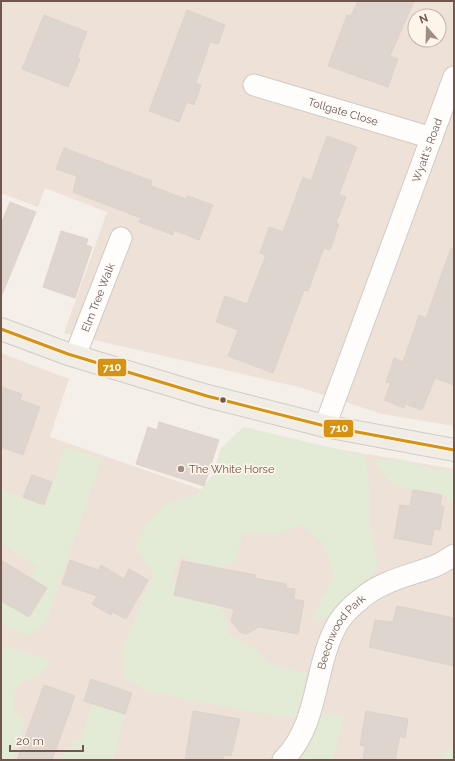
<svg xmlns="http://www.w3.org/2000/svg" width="455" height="761" viewBox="0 0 455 761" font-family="Raleway,sans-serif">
<rect width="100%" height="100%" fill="#f5efe9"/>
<path fill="#eee1d7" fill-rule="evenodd" d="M1,1H454V426L382,414L299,387L64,333L107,212L45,188L38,207L1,193ZM415,16H439V40H415Z
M1,353L69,379L50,437L214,494L237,432L454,469V760H1Z"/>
<path fill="#e3ead5" d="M244,427L366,456L370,492V524L378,567L368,582L330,618L311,620L334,575L323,543L301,525L279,533L243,534L236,561L215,571L180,555L171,583L206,592L224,612L230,635L252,647L271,664L307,674L301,718L259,713L146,691L124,677V644L153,574L135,547L148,522L165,504L197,494L212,476L221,448Z
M65,447L102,459L46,623L29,636L1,623V601L29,617L47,588L31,578L36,566L1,543V489L44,507Z
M395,458L425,467L454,472V507C442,482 414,495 393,484C386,480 379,467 373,460Z
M8,647L51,660L40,676L21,682C11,698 9,709 26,719L13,760H1V648Z
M92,703L125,714L114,760H70L61,757L65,747L71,748L75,739L81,741Z
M319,712L345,717L333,760H300L309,747Z
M454,746V760H441L443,754Z"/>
<path fill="#ded5cf" stroke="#ddd2cc" d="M358,1H414L390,56L398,59L388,87L328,66L347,15L351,16Z
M187,10L225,25L218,44L210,42L196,83L201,85L194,105L187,102L179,122L149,111Z
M44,15L87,32L77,58L80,59L68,87L22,69Z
M327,136L357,147L339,194L346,197L336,223L339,224L330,250L324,248L308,291L304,290L273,373L228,356L238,330L216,322L225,296L247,304L266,255L260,253L269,227L283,232L303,177L311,181Z
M64,148L152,181L151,186L186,199L188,196L213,205L199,240L174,230L173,235L139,222L141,218L73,192L77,176L56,169Z
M10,202L36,212L1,297V224Z
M61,231L88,239L86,245L92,247L75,298L43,287Z
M451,248L454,249V385L435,378L422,410L405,404L404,408L384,400L391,383L386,382L394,358L403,362L419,315L426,318Z
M1,387L22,394L20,400L40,407L23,455L1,447Z
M159,422L219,440L204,486L136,464L148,427L157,430Z
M32,475L52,482L44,505L23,497Z
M413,490L442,495L440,506L444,507L440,530L434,529L431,545L394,538L400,505L410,506Z
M1,560L47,588L29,617L1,601Z
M70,560L98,570L101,565L124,579L129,569L148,580L126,619L112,612L111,615L92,604L97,596L62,584Z
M182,561L256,575L255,578L286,584V588L295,589L294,599L304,601L298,634L259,627L246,634L240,632L231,621L234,609L174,595Z
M397,606L454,618V666L369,647L375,620L393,622Z
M91,679L132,693L125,714L84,701Z
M44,685L75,696L52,760H17Z
M193,711L240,719L231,756L224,755L223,760H185Z
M366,711L408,719L405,738L400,736L395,760H363L365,746L360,745Z"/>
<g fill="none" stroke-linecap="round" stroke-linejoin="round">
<defs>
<g id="minor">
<path id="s1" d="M254,85L432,138"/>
<path id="s2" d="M75,356L121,238"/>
<path id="s3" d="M325,426L454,77"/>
<path id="s4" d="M283,760C320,724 313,666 338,623C343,615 353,605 361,599C380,581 412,575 435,566C442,563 448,559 454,555"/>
</g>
<path id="primary" d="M1,329L68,354L207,396L325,426L454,450"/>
</defs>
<use href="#minor" stroke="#d2cbc5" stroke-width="23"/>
<use href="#primary" stroke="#d3cbc6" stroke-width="24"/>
<use href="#minor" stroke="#fefdfc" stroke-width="21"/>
<use href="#primary" stroke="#f1ece5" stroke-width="22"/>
<defs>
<path id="bus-1" d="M1,329L68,354L207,396L325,426L454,450"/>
</defs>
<use href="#bus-1" stroke="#fdf4ea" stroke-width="6"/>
<use href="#bus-1" stroke="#d59213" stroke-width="3"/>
</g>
<circle fill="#70564c" stroke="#fdf4ea" stroke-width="1.5" cx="223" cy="400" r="3.5"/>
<circle fill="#9f8c83" stroke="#fdf4ea" stroke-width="1.5" cx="181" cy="469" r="4"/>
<g text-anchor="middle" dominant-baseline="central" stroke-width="3.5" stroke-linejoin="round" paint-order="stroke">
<g font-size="11" fill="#70564c" stroke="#fdf4ea">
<text stroke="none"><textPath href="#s1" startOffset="93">Tollgate Close</textPath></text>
<text stroke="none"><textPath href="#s3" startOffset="294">Wyatt's Road</textPath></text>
<text stroke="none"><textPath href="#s2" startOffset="63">Elm Tree Walk</textPath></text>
<text stroke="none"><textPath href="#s4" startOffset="143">Beechwood Park</textPath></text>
</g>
<g font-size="11" fill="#70564c" stroke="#fdf4ea" text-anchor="start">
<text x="189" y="469">The White Horse</text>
</g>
</g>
<g stroke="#fdf4ea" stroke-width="1.5">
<rect x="97" y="358" width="30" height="19" rx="4" fill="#d59213"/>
<rect x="323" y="419" width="31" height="19" rx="4" fill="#d59213"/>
</g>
<g font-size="11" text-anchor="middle" font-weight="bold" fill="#fff">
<text x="112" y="371">710</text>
<text x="339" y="432">710</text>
</g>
<rect width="455" height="761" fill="none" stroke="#70564c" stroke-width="4"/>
<g transform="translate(427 28) rotate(340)"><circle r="19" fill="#fdf4ea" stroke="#c5b5ab"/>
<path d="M0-3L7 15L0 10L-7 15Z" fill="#9f8c83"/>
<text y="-6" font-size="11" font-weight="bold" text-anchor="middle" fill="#70564c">N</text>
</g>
<path d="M10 745v6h73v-6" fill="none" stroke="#70564c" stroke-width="2"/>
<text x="16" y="745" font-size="12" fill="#70564c" stroke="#fdf4ea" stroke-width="3" paint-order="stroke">20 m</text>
</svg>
